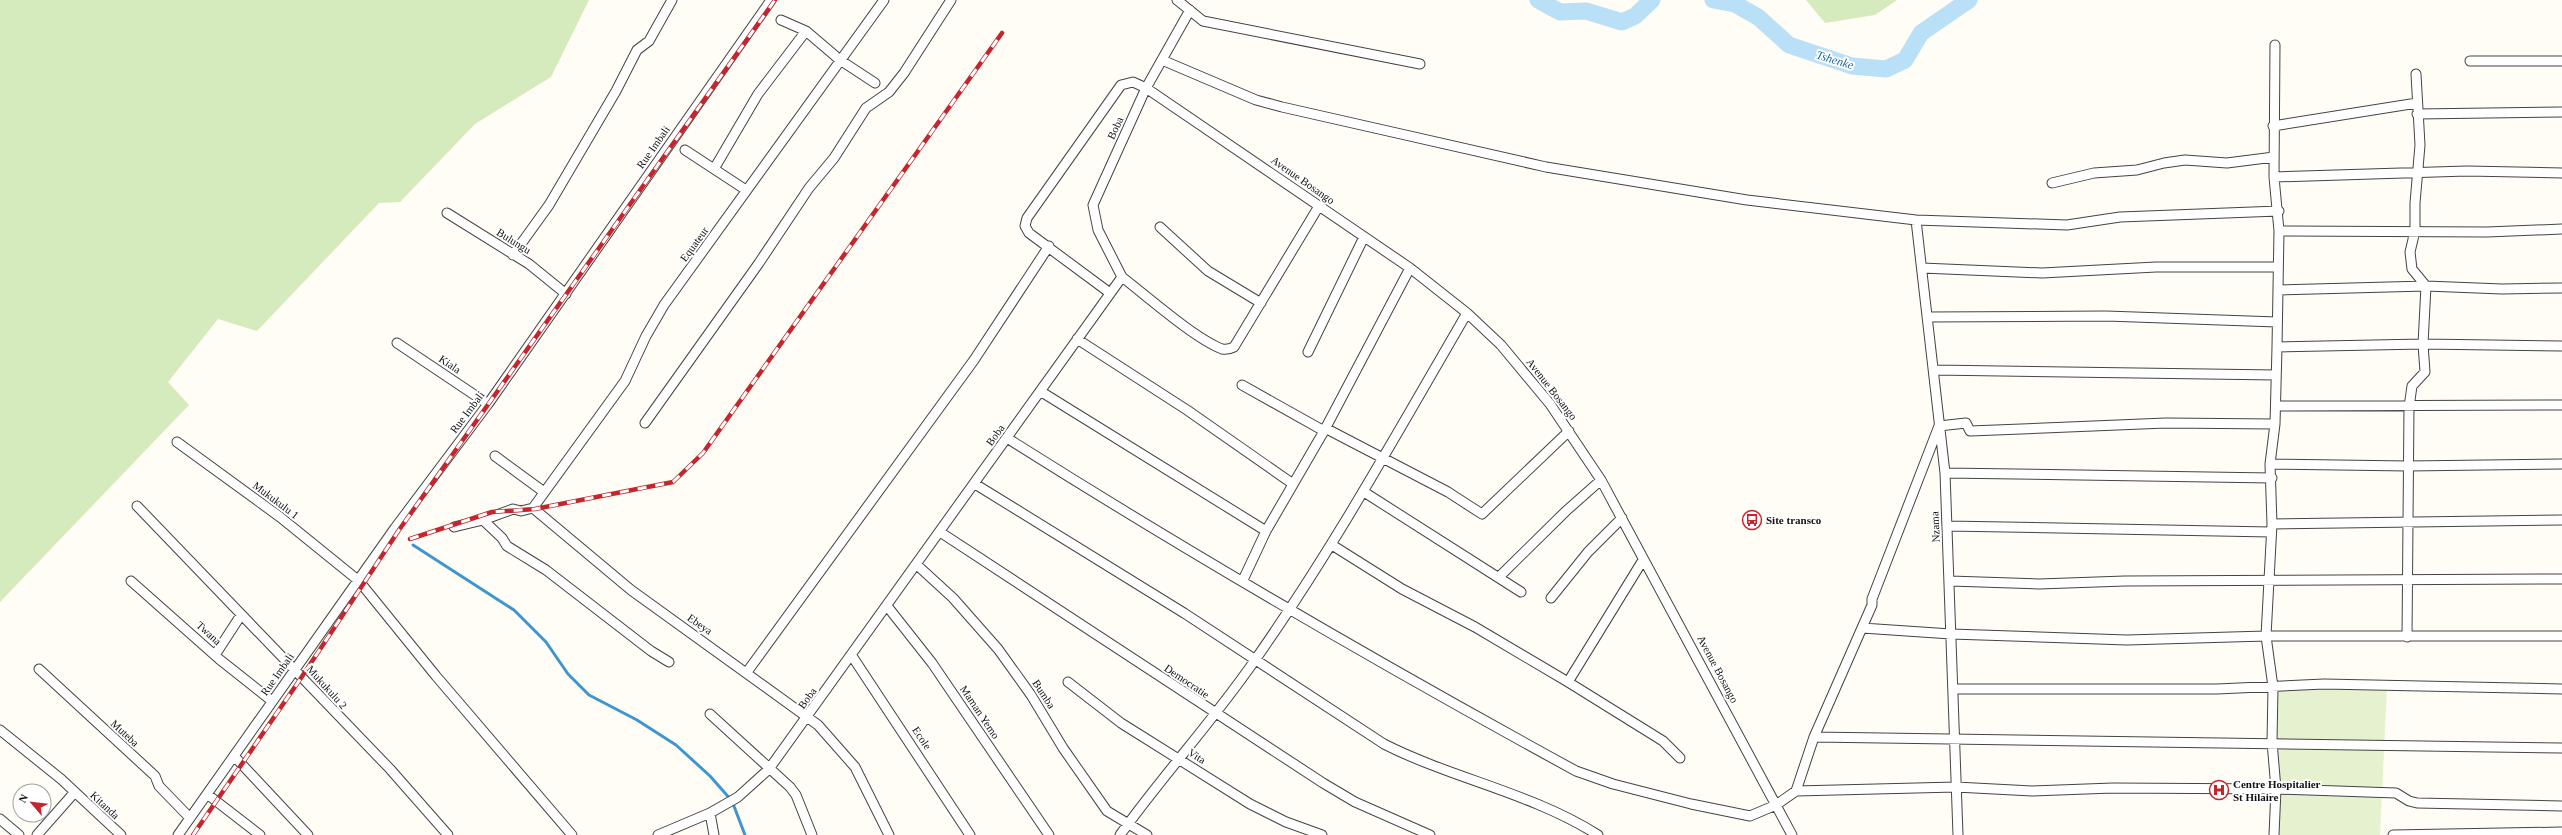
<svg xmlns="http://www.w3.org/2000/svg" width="2562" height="835" viewBox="0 0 2562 835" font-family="'Times New Roman',serif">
<rect width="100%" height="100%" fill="#fffdf5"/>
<path fill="#d5ebbd" d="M0,0H589L551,77L475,124L400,202L379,203L257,331L218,319L168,382L189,405L0,602Z
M1806,0H1897L1875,15L1825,23Z"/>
<path fill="#e6f2cf" d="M2387,687L2380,835H2270L2277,689Z"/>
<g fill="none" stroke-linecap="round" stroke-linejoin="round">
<path stroke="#3f96cf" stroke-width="3" d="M413,545L514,610L546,642L568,674L589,695L637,720L676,745L710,776L732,801L745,835"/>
<path stroke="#b9e0f7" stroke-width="17" d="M1538,0L1560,12L1586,11L1622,22L1635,16L1652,0
M1713,0L1735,4L1758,17L1789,45L1852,66L1886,69L1905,60L1921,33L1969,0"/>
<defs>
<path id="minor" d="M1177,0L1203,21L1420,64
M781,20L806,31L840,60L875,83
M1162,60L1256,100L1282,107L1546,167L1747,200L1916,220L2067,225L2120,217L2279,211
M2470,61H2562
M2417,114L2562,112
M2273,126L2417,103
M685,150L746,190
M714,169L758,94L806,31
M2274,177L2467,171L2562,173
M2052,183L2094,173L2137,170L2164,163L2185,160L2227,163L2274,157
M447,213L529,264L566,294
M1916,220L1945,473L1958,835
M1160,227L1208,271L1261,303
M2279,231L2487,232L2562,229
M513,255L549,205L616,91L637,50L649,41L672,0
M1922,268L2042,273L2156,267H2278
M1122,277C1148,297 1194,338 1222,349C1227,350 1230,349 1234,347L1319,206
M2278,290L2426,286L2502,289L2562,288
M1110,293L1029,233L1025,226L1027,218L1121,85L1133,82L1146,88L1410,268L1467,313L1501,345L1550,404L1601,480L1792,835
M1927,317L2106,316L2277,322
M1077,339L1187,410L1293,484
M397,343L488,404
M2277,347L2423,344L2562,346
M1308,352L1364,237
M1934,370L2276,375
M1242,385L1324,431
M1040,391L1266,531
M2276,406L2562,405
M645,423L759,263L809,188L834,158L866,108L889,92L904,73L951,0
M1325,428L1448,492L1482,514L1569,431
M1007,438C1192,555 1384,666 1576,771L1613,784L1691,804L1750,816L1776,805L1796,791L1814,737L1872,605V599L1939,426L1966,423L1970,431L2166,423L2275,424
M177,442L280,517L359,581L436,676L572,835
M495,456L544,492
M2270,464L2408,466L2562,464
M1945,473L2272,478
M975,484L1184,613L1384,744C1453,779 1532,793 1598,835
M1364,492L1521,592
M137,506L390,769L448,835
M533,508L625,381L646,336L664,305L884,0
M483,520L502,538L507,546L546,570L651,651L669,662
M2272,524L2562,520
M1947,526L2271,532
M454,527L483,520L513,509L521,511L533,508L631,590L818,725L855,767L889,835
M940,532L1323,783L1355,802L1430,835
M1332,545L1402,589L1475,627L1568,682L1663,741L1680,758
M917,565L953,598L998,649L1031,695L1063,748L1107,811L1147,835
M1499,577L1566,511L1601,480
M1243,580L1266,531L1324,431L1410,268
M131,581L219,659L272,701
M1950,581L2039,584L2125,581L2562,579
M1551,598L1588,552L1622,518
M887,606L932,663L1049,835
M1862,628L1951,634L2127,640L2266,636H2562
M2407,637L2409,407L2412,386L2425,372L2423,344L2426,286L2412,269L2410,252L2415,231V203L2420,145L2416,74
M215,655L241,615
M852,656L970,835
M39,669L155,776L159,786L190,818
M747,672L974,360L1049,246
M1068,682L1121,723L1250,804L1286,822L1322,835
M1568,682L1643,560
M1953,689H2217L2324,684L2562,689
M710,714L790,787L796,795L812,835
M0,730L61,779L121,835
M1814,737L2562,748
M234,756L308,835
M1796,791L1956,787L2032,791L2113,788L2276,789L2396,793L2409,801L2417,803L2562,806
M207,794L260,835
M0,819L19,835
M37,835L74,793
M178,835L395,528L488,404L771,0
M658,835L710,813
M714,835L710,813L738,797L769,769L1122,277L1098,230L1093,205L1146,88L1190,10
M1120,835C1163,775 1213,721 1255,660C1333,549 1399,430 1467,313
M2274,835L2276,789L2272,742L2273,687L2266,636L2272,524L2270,464L2275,424L2277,347L2279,231L2274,177L2275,45
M2393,835L2562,832"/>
</defs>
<use href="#minor" stroke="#444" stroke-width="11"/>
<use href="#minor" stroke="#fff" stroke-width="9"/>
<defs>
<path id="rail" d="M410,539L492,512L535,509L673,482L703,453L1002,33
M193,835L301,678L399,530L775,0"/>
</defs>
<use href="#rail" stroke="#c4262e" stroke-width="4.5"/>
<use href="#rail" stroke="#fff" stroke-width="3" stroke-dasharray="9" stroke-linecap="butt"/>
</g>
<defs>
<symbol id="bus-ring" viewBox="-11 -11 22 22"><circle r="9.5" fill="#fff" stroke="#c4262e" stroke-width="1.5"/><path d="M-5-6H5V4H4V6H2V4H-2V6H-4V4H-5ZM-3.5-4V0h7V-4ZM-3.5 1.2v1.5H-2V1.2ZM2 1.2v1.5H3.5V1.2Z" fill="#c4262e"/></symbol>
<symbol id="hospital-ring" viewBox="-11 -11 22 22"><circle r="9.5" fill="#fff" stroke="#c4262e" stroke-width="1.5"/><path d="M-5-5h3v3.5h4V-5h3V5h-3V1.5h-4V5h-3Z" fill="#c4262e"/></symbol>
</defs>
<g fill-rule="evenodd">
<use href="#bus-ring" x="1741" y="509" width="22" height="22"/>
<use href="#hospital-ring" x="2208" y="779" width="22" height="22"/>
</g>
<g text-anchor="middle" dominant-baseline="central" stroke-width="4" stroke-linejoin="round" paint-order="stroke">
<g font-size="11" fill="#111" stroke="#fff">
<text transform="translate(1115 128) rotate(-65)">Boba</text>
<text transform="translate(653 147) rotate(-55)">Rue Imbali</text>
<text transform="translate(1303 180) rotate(35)">Avenue Bosango</text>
<text transform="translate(514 241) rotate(32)">Bulungu</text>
<text transform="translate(694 244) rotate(-54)">Equateur</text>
<text transform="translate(450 364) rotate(34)">Kiala</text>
<text transform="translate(1552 389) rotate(52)">Avenue Bosango</text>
<text transform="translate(467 412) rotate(-53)">Rue Imbali</text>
<text transform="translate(995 435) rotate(-55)">Boba</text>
<text transform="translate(276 500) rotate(37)">Mukukulu 1</text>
<text transform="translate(1935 527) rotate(-93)">Nzama</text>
<text transform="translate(700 624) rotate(35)">Ebeya</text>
<text transform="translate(209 633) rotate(42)">Twana</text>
<text transform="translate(1718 669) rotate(62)">Avenue Bosango</text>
<text transform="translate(277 674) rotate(-55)">Rue Imbali</text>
<text transform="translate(1187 681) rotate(34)">Democratie</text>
<text transform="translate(327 687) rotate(48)">Mukukulu 2</text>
<text transform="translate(1044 694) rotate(57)">Bumba</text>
<text transform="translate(807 698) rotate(-54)">Boba</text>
<text transform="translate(980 712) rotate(56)">Maman Yemo</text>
<text transform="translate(125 733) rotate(43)">Muteba</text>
<text transform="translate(922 738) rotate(56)">Ecole</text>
<text transform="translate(1197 756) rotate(32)">Vita</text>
<text transform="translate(105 805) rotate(43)">Kitanda</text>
</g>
<g font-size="11" font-weight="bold" fill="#111" stroke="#fff" text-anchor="start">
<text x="1766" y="520">Site transco</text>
<text x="2233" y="784">Centre Hospitalier<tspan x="2233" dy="13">St Hilaire</tspan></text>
</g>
<g font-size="12" font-style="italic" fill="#1768a6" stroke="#fff">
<text transform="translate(1835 60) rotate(17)">Tshenke</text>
</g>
</g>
<g transform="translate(32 803) rotate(298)"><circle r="19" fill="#ffffff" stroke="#a0a0a0"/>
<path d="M0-3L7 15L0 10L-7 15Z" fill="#c4262e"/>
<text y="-6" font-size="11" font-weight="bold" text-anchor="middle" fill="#111111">N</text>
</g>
</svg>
